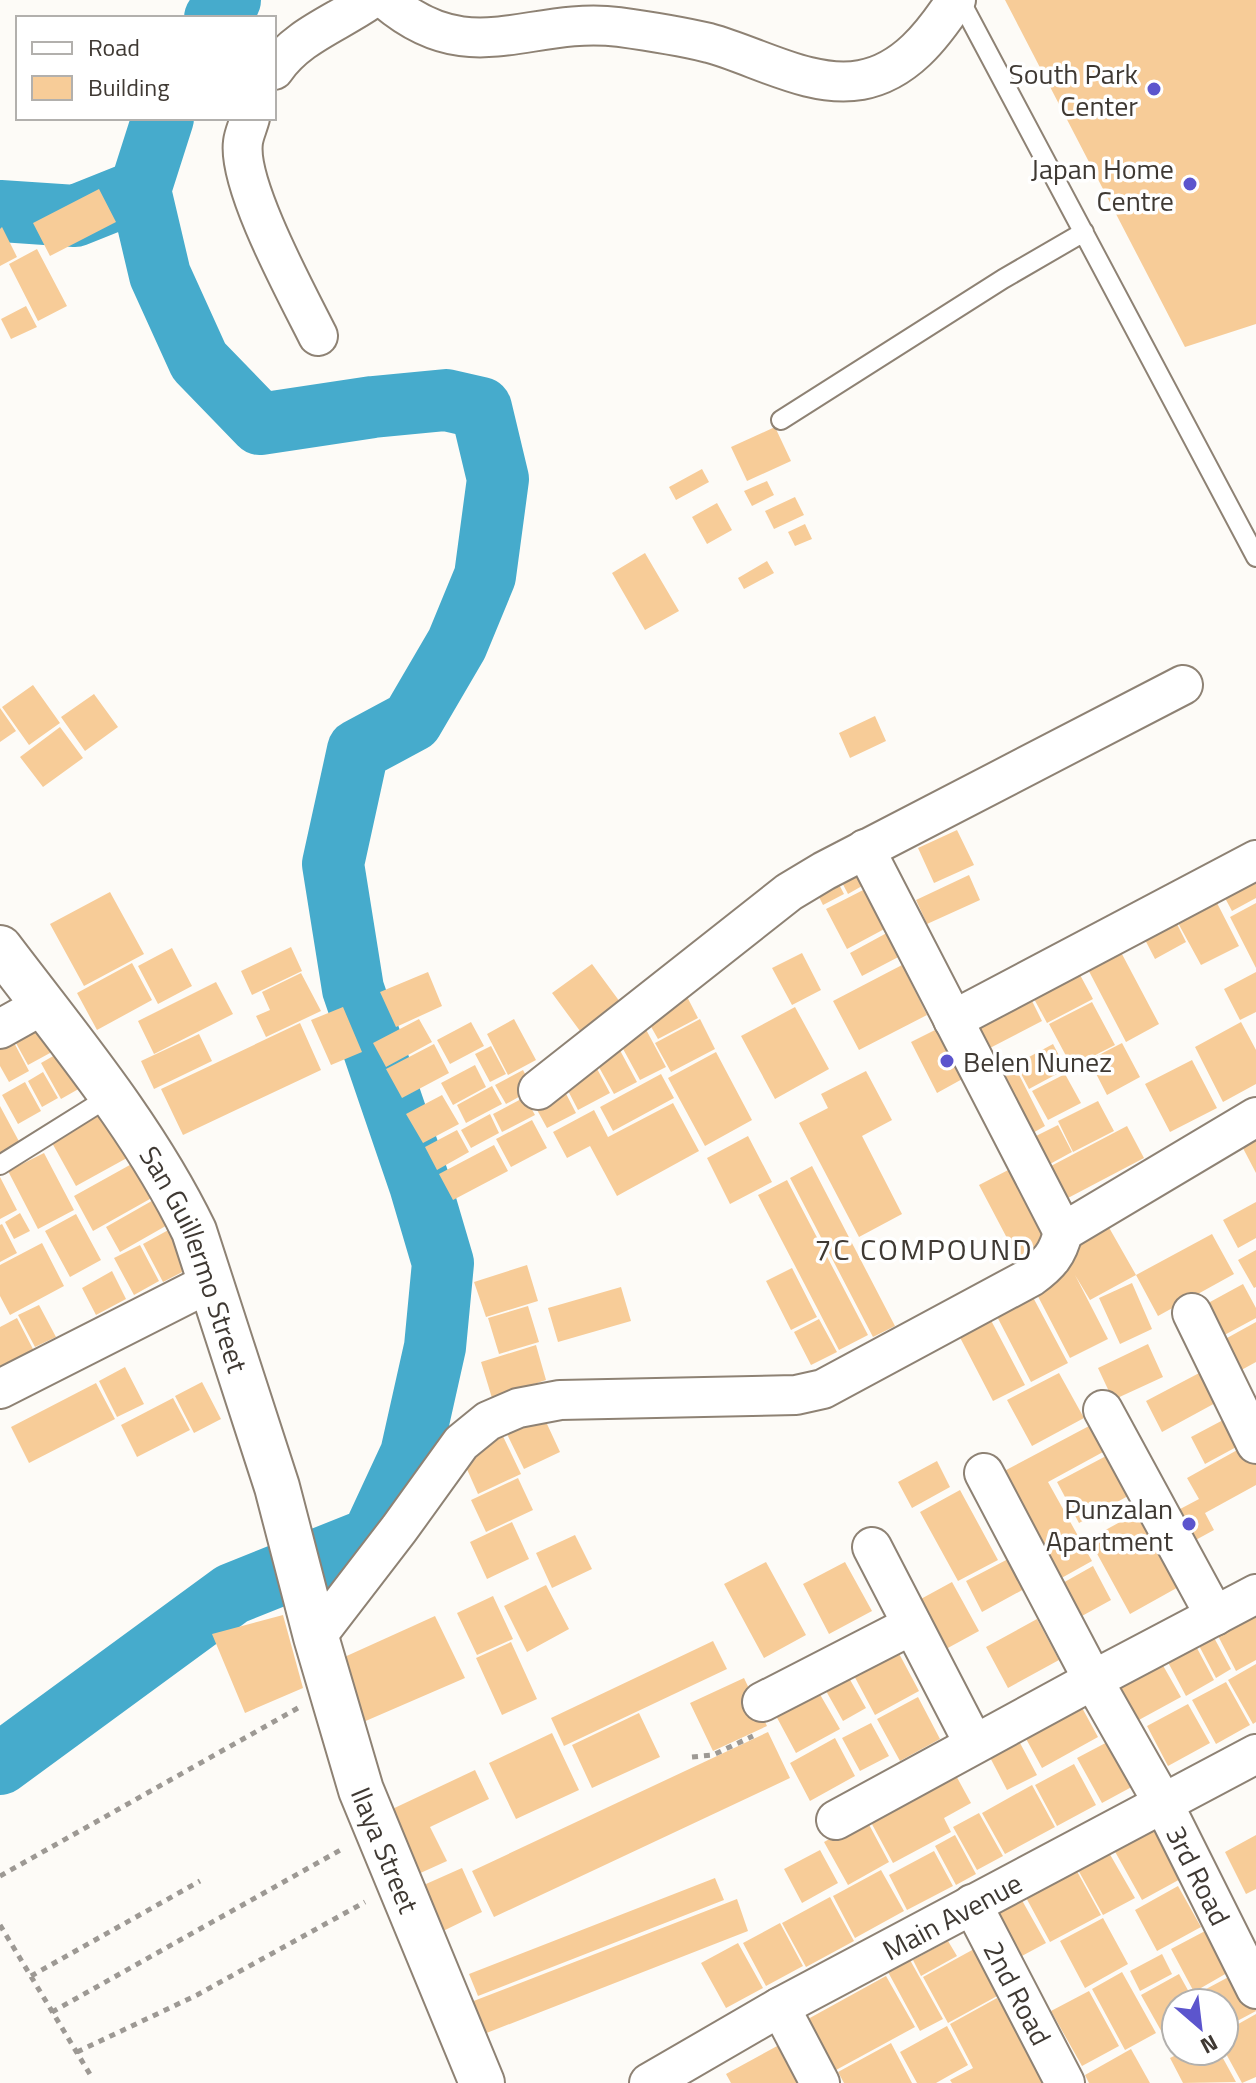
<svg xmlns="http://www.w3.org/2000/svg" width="1256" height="2083" viewBox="0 0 1256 2083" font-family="'Titillium Web',sans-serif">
<rect width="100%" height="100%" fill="#fdfbf7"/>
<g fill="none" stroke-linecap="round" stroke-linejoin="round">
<path stroke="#46abcc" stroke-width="62" d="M215,18L230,0
M0,211L75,216L130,194
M0,1764L232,1594L372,1538L411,1454L435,1347L443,1263L420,1185L353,989L333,864L358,750L412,721L457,644L485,576L498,479L481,408L446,400L373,407L260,424L199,361L160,275L140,190L163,118"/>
</g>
<path fill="#f7cc98" d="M1005,0H1256V324L1185,347Z
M99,189L116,222L50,256L33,223Z
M2,227L17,257L0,266V229Z
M37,249L67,306L38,321L9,264Z
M26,306L37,327L11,339L1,319Z
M775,427L791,461L747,481L731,447Z
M702,469L709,482L676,500L669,487Z
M767,481L774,495L752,506L744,491Z
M795,497L804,515L774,529L765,511Z
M717,503L732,530L707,544L692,517Z
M805,524L812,539L795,546L788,532Z
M645,553L679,611L645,630L612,573Z
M767,561L774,573L744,589L738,578Z
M33,685L60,723L29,745L2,707Z
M94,694L118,727L85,751L61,717Z
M0,708L16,731L0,742Z
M875,716L886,741L850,758L839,733Z
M60,727L83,758L43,787L20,757Z
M957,830L974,865L934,883L918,848Z
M857,860L869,882L848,894L836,871Z
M1256,865V898L1232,911L1218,885Z
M832,871L844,894L823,905L811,881Z
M969,875L980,900L927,924L916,900Z
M869,887L890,926L847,949L826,909Z
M110,892L144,954L84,986L50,924Z
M1217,903L1239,946L1201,965L1178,923Z
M1256,903V968L1230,917Z
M1173,916L1186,942L1155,959L1141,932Z
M894,929L906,953L862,976L850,953Z
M1114,939L1159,1024L1126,1042L1081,956Z
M291,947L302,971L252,995L241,971Z
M172,948L192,986L158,1004L138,966Z
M802,953L821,990L792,1005L772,968Z
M1072,960L1093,999L1047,1023L1026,984Z
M132,963L152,1000L97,1030L77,993Z
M592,964L620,1002L580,1031L552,993Z
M902,965L927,1015L859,1050L833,1001Z
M428,972L442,1006L396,1027L380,992Z
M1256,972V1012L1240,1020L1224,989Z
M301,973L321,1011L266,1037L256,1016L270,1010L262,992Z
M216,982L233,1014L154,1054L138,1021Z
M682,987L698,1018L658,1039L641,1009Z
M1027,991L1042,1021L990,1048L975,1018Z
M1092,1002L1115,1045L1072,1067L1049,1024Z
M343,1007L362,1052L331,1065L311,1020Z
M795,1007L829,1069L775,1099L741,1036Z
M44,1016L61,1047L28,1065L11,1034Z
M419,1019L432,1042L386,1067L373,1043Z
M514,1019L536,1060L508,1075L487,1034Z
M700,1019L715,1049L671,1072L655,1043Z
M471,1022L484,1046L450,1064L437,1040Z
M642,1022L666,1067L640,1080L616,1036Z
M1241,1022L1256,1050V1084L1223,1102L1195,1047Z
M300,1023L321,1070L183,1135L161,1089Z
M949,1023L975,1072L937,1093L911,1042Z
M199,1034L212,1061L154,1089L141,1061Z
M10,1035L29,1071L9,1082L0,1066V1041Z
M615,1041L637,1082L614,1094L591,1053Z
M1122,1043L1140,1077L1107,1095L1089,1060Z
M434,1044L449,1073L402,1098L386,1069Z
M1053,1044L1066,1069L1029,1089L1016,1064Z
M491,1046L506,1074L490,1082L475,1054Z
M69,1047L89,1083L61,1099L41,1063Z
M716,1052L752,1120L705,1146L668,1078Z
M1011,1059L1045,1126L1031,1134L996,1067Z
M1192,1060L1217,1108L1170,1132L1145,1084Z
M475,1065L486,1087L453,1105L441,1083Z
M595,1065L610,1093L578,1110L563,1081Z
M523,1070L533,1089L506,1104L495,1085Z
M866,1071L892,1120L862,1136L902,1214L859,1237L799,1123L828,1108L821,1094Z
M43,1072L58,1098L42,1107L28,1081Z
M661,1074L674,1098L613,1131L600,1107Z
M1065,1074L1081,1103L1048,1120L1032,1091Z
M25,1082L41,1111L18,1124L2,1095Z
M561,1084L576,1113L547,1128L531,1099Z
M492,1086L502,1104L466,1123L457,1105Z
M442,1095L459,1124L423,1143L406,1114Z
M525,1097L535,1115L502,1132L493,1114Z
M1098,1101L1114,1131L1073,1152L1058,1121Z
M673,1103L699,1151L617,1196L590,1146L567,1158L553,1132L594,1110L608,1137Z
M0,1106L22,1147L0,1159Z
M111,1108L136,1153L76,1186L51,1141Z
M490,1114L499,1133L471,1148L461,1130Z
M532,1120L547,1148L511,1167L496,1139Z
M1256,1120V1173L1234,1131Z
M1058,1125L1072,1152L1050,1164L1036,1136Z
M1127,1126L1144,1158L1068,1198L1051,1166Z
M457,1130L469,1152L437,1170L425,1147Z
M748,1136L772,1182L730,1204L707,1158Z
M494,1145L508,1171L453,1200L439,1174Z
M44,1153L74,1210L38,1229L8,1171Z
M137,1161L157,1195L93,1231L74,1196Z
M1024,1162L1053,1239L1017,1257L979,1185Z
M812,1166L895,1326L873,1337L790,1178Z
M0,1177L17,1210L0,1219Z
M787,1180L868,1335L839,1350L758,1195Z
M164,1194L178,1219L120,1252L106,1227Z
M1256,1202V1238L1238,1248L1223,1220Z
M20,1213L30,1231L14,1239L5,1222Z
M76,1214L101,1260L70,1277L45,1231Z
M2,1224L17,1253L0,1262V1225Z
M1107,1224L1136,1275L1090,1300L1075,1275L1108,1339L1070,1358L1031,1283L1062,1249Z
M172,1228L192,1267L163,1282L143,1244Z
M1212,1234L1234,1274L1158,1316L1136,1275Z
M42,1243L64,1286L10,1315L0,1296V1265Z
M140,1245L159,1281L134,1295L114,1258Z
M1256,1250V1287L1254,1288L1238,1260Z
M527,1265L538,1301L486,1317L474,1282Z
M792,1268L817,1317L791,1330L766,1281Z
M112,1271L126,1299L96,1315L82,1288Z
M1132,1283L1152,1329L1120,1344L1099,1298Z
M1243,1284L1256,1308V1318L1217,1339L1199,1308Z
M1027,1286L1068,1363L1031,1382L991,1305Z
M621,1287L631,1321L558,1342L548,1308Z
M39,1305L56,1337L35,1347L18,1315Z
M528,1306L539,1342L499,1354L488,1318Z
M984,1307L1025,1385L993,1401L953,1324Z
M17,1318L34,1351L0,1369V1327Z
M819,1319L837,1352L811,1365L794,1332Z
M1256,1322V1362L1234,1374L1218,1343Z
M1148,1344L1163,1377L1113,1400L1098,1368Z
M536,1345L546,1380L492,1398L481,1362Z
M125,1367L144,1404L117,1417L99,1381Z
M1203,1371L1219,1401L1162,1432L1146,1401Z
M1059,1373L1084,1418L1032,1446L1007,1400Z
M202,1382L221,1419L194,1433L175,1396Z
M96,1383L115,1419L29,1463L11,1427Z
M173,1398L190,1430L137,1457L121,1425Z
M541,1411L560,1452L524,1469L504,1428Z
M1225,1419L1240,1445L1205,1464L1191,1437Z
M1089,1426L1103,1452L1048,1482L1092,1561L1049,1585L991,1478Z
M500,1430L521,1474L478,1494L458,1449Z
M1248,1444L1256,1460V1485L1205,1513L1214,1530L1181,1548L1165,1517L1199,1499L1187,1478Z
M1106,1456L1128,1496L1079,1523L1057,1482Z
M937,1461L950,1487L912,1508L898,1482Z
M518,1478L533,1510L486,1532L471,1500Z
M960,1490L998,1560L958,1581L920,1512Z
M1142,1510L1182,1585L1130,1614L1089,1539Z
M512,1522L529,1559L487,1579L470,1542Z
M575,1535L592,1569L552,1588L536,1553Z
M1010,1558L1026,1588L982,1612L966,1581Z
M766,1562L806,1635L764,1658L724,1584Z
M845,1562L872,1611L829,1634L803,1584Z
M1093,1566L1111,1600L1071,1622L1052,1589Z
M952,1582L979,1631L935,1655L908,1606Z
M546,1585L569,1629L527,1652L504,1606Z
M493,1596L513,1639L477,1655L457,1613Z
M1256,1606V1660L1236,1671L1214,1628Z
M283,1615L303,1688L245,1713L212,1634Z
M435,1616L465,1678L361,1723L340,1659Z
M1037,1619L1059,1660L1008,1688L986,1647Z
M1211,1632L1231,1669L1216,1678L1196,1640Z
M1190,1635L1214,1680L1186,1696L1162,1651Z
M713,1641L727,1669L564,1746L551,1718Z
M511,1642L537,1699L502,1715L476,1658Z
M895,1646L919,1691L875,1715L851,1670Z
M1157,1655L1181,1697L1137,1721L1114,1678Z
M1256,1664V1722L1253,1724L1228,1680Z
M844,1669L866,1708L843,1721L821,1682Z
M744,1678L767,1726L713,1751L690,1703Z
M1226,1682L1250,1725L1216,1744L1192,1700Z
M818,1691L840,1729L796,1753L775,1714Z
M1074,1693L1098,1737L1042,1768L1018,1724Z
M918,1697L940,1739L900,1761L877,1719Z
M1188,1704L1210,1743L1168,1766L1147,1726Z
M639,1713L660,1757L592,1788L572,1745Z
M871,1723L889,1756L860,1771L842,1738Z
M1011,1726L1037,1775L1007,1790L982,1742Z
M768,1732L790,1778L494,1917L472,1871Z
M552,1733L579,1790L516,1819L489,1763Z
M835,1738L855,1776L810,1801L790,1763Z
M1115,1738L1139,1783L1102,1803L1077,1758Z
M948,1761L971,1803L944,1818L951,1832L893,1863L867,1815Z
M1074,1764L1096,1805L1057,1826L1035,1785Z
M475,1770L489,1799L430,1827L447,1861L416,1875L386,1812Z
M1032,1785L1055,1827L1005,1854L982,1813Z
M979,1813L1003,1856L977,1870L953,1827Z
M866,1819L889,1862L848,1885L824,1842Z
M1155,1824L1184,1877L1142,1900L1113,1848Z
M955,1835L976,1874L956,1885L935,1846Z
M1256,1835V1889L1246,1894L1225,1852Z
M820,1850L838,1883L802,1903L784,1869Z
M934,1851L953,1886L907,1910L889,1875Z
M1108,1851L1135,1898L1103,1915L1077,1868Z
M1073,1864L1101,1915L1050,1942L1023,1892Z
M462,1868L482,1912L439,1933L417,1888Z
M881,1870L904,1911L855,1938L833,1896Z
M715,1878L724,1900L478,1996L469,1974Z
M1178,1886L1201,1927L1157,1951L1135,1910Z
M1019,1895L1046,1943L1020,1957L993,1909Z
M830,1897L854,1941L806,1967L782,1923Z
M737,1899L748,1931L484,2034L471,2002Z
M1103,1918L1128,1964L1085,1988L1060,1941Z
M780,1923L803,1966L766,1986L743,1943Z
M1205,1931L1227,1973L1194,1992L1171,1949Z
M948,1941L957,1956L921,1976L913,1960Z
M738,1943L763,1988L726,2008L701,1963Z
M974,1949L999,1995L948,2023L923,1977Z
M1162,1954L1172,1974L1140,1991L1130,1971Z
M910,1960L943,2019L920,2031L888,1972Z
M1122,1972L1156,2033L1125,2050L1092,1989Z
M1236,1973L1256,2011L1224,2028V2003H1197L1193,1996Z
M1179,1974L1195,2003H1176V2050L1173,2052L1141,1995Z
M886,1976L915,2027L836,2070L808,2019Z
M1089,1991L1119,2046L1082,2066L1051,2011Z
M997,1998L1007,2015L1009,2014L1046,2083H952L950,2080L973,2068L950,2024Z
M1256,2014V2077L1242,2083L1224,2050V2032Z
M947,2026L968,2065L936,2083H917L900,2052Z
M891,2043L912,2083H844L838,2072Z
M779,2045L800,2083H731L726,2074Z
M1131,2049L1150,2083H1089L1085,2075Z
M1184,2051H1219L1236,2082L1183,2083L1170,2058Z"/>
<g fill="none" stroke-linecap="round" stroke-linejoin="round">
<defs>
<path id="service" d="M960,0L1256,557
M781,420L1003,279L1084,232
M0,1165L112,1095"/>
<g id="minor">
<path d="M386,0C471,72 527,16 619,27C648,31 680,36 709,43C757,56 811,89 861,80C905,72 933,35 956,0"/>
<path d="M274,70C297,36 337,23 370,0"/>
<path d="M250,118C248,126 244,134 243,142C237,185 297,294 318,336"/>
<path d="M865,849L1063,1232L1256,1117"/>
<path d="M953,1020L1256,860"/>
<path d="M0,1029L43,1005"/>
<path d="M538,1090L789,892L824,871L1183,685"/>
<path d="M1192,1313L1256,1444"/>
<path d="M0,1389L211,1282"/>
<path d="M1103,1410L1215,1616"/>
<path id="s1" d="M984,1473L1093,1680L1163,1803L1256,1989"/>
<path d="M872,1547L974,1744"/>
<path d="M316,1637L399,1529L461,1443L488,1421L518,1408L560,1400L796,1395L823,1389L1031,1277C1049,1264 1058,1254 1063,1232"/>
<path d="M762,1702L912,1625"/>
<path d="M836,1820L1093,1680L1256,1594"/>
<path id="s2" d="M972,1904L1065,2083"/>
<path d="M780,2007L820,2083"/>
<path id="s3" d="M649,2083L780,2007L1256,1754"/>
</g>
<g id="secondary">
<path id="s4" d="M0,948C69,1039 144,1128 194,1231L277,1487L316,1637L361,1790L482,2083"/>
</g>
</defs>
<use href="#service" stroke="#8e8274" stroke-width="22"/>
<use href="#minor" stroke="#8e8274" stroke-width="42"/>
<use href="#secondary" stroke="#8e8274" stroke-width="48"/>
<path stroke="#9d9994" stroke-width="5" stroke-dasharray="6 6" stroke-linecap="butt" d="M692,1757L713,1755L753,1736
M0,1876L298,1708
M0,1925L91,2076
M31,1976L200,1881
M52,2012L344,1848
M77,2052L197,1995L365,1902"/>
<use href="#service" stroke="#fff" stroke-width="18"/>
<use href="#minor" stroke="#fff" stroke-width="38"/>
<use href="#secondary" stroke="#fff" stroke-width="44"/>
</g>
<g fill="#5c55cd" stroke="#fff" stroke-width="3">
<circle cx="1154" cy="89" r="8"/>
<circle cx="1190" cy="184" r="8"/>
<circle cx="947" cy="1061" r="8"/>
<circle cx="1189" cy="1524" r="8"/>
</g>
<g text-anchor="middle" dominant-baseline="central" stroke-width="7" stroke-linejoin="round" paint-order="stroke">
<g font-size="28" fill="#3f3933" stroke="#fff" text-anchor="end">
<text x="1138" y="73">South Park<tspan x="1138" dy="32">Center</tspan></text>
<text x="1174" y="168">Japan Home<tspan x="1174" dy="32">Centre</tspan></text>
<text x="963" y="1061" text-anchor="start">Belen Nunez</text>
<text x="1173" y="1508">Punzalan<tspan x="1173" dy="32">Apartment</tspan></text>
</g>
<g font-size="28" fill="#3f3933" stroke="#fff">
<text stroke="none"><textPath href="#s4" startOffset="370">San Guillermo Street</textPath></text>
<text stroke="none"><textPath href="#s4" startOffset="992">Ilaya Street</textPath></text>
<text stroke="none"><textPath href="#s1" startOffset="456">3rd Road</textPath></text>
<text stroke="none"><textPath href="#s3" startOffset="346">Main Avenue</textPath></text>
<text stroke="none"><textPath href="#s2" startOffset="100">2nd Road</textPath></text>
</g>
<g font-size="30" letter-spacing="2" fill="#3f3933" stroke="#fff">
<text x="924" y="1249">7C COMPOUND</text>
</g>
</g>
<rect x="16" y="16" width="260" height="104" fill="#ffffff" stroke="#b2b0ad" stroke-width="2"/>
<rect x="32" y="42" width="40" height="12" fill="#ffffff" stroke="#b2b0ad" stroke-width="2"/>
<text x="88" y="56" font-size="24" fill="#3f3933">Road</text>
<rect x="32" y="76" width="40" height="24" fill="#f7cc98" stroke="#b2b0ad" stroke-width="2"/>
<text x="88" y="96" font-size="24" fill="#3f3933">Building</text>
<g transform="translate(1200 2027) rotate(152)"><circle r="38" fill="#ffffff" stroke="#b2b0ad" stroke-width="2"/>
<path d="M0-6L14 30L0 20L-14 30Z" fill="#5c55cd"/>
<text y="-12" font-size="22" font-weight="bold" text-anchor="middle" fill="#3f3933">N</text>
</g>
</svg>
